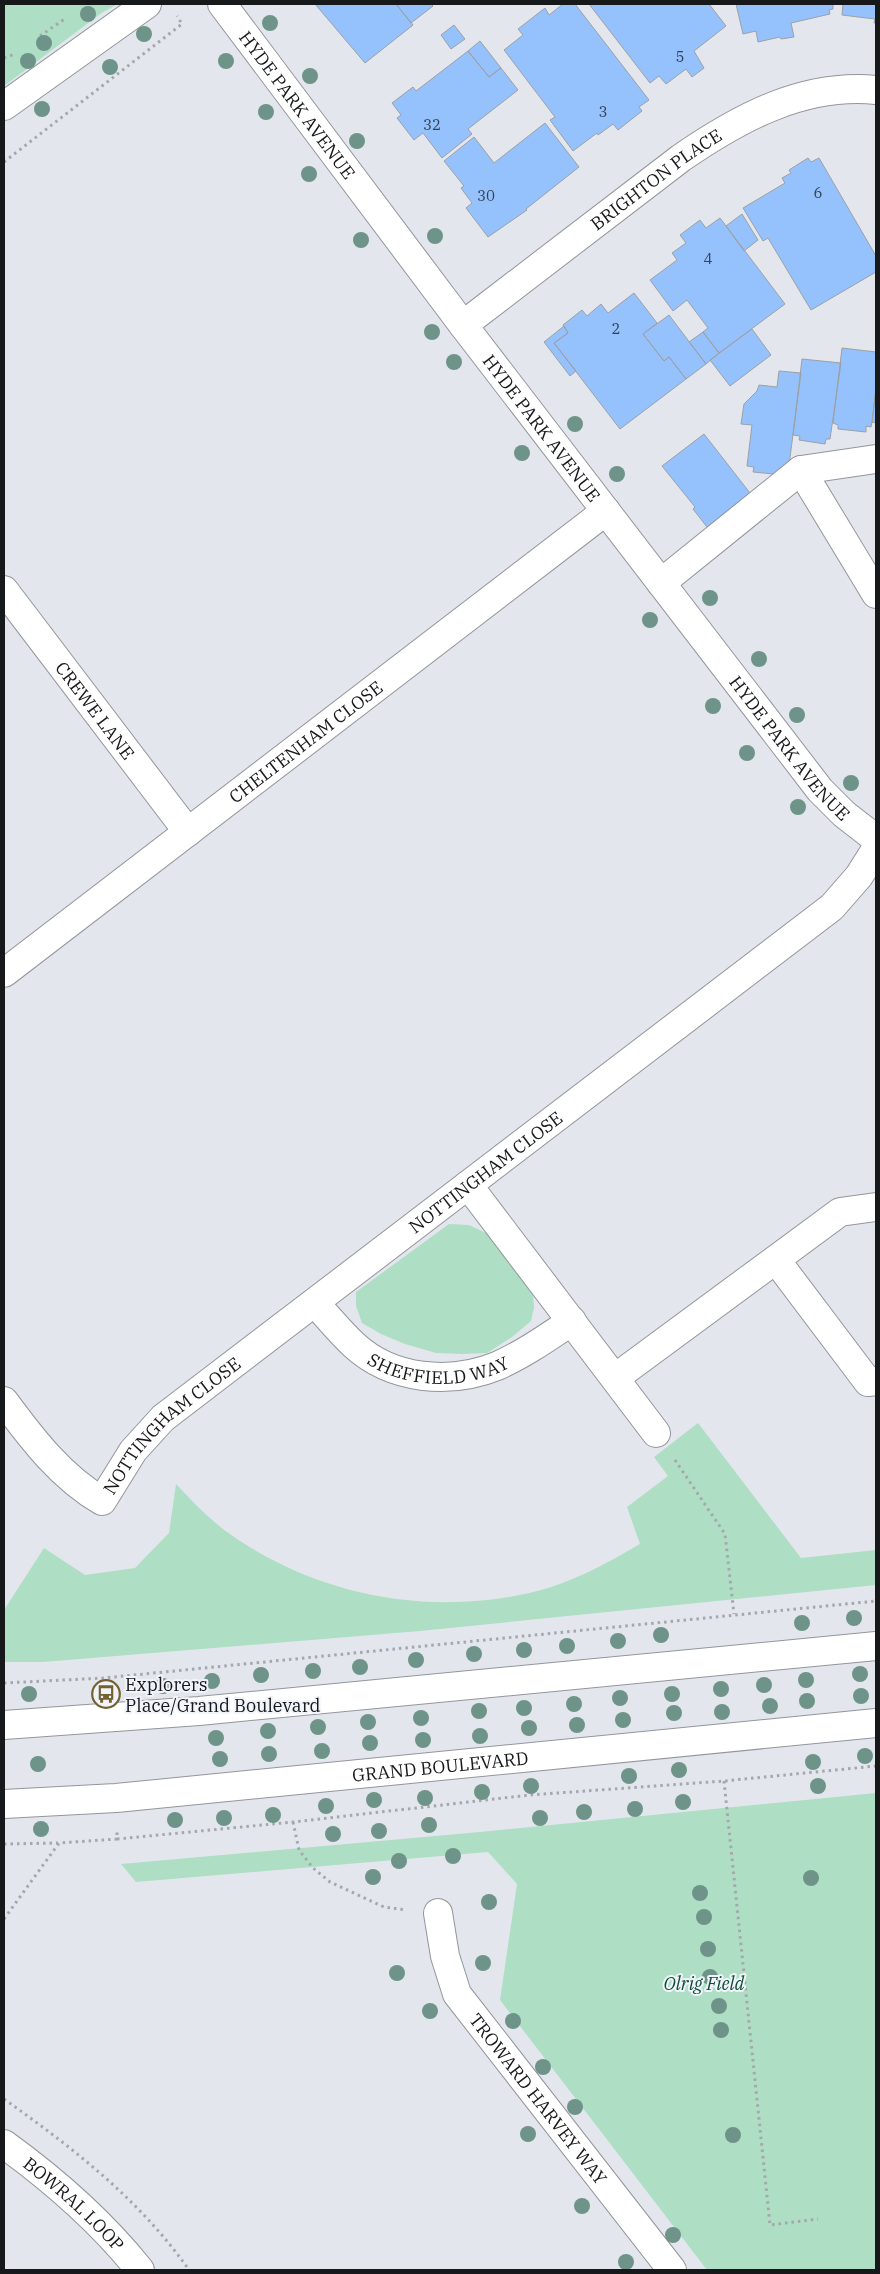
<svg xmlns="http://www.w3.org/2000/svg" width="880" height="2274" viewBox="0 0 880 2274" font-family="'IBM Plex Serif',serif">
<rect width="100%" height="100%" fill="#e3e7ed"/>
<path fill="#aedec4" d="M4,4H118L103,12L4,86Z
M449,1224L469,1225L486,1233L504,1254L533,1293L534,1308L531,1321L512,1337L487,1353L462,1354L436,1353L405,1344L381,1334L362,1323L356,1306V1292Z
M698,1423L801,1558L876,1550V1585L420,1631L43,1662H4V1610L44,1548L85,1575L135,1568L169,1533L176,1484C191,1500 206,1516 223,1529C314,1597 438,1620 548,1588C580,1578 611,1561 640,1544L627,1507L668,1476L654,1457Z
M876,1793V2270H707L500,2000L517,1884L488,1852L136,1882L121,1864L480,1832Z"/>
<path fill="#95c2fc" stroke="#9ca0a6" d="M315,4H396L413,25L365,63Z
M396,4H431L433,6L411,23Z
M563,4H575L649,100L639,107L642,111L618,130L613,124L598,135L597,133L573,151L550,120L555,117L504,50L523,35L518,29L545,8L549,15Z
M589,4H709L726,26L694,51L704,68L692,77L686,69L666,84L659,76L650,83Z
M736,4H833V9L829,10L830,14L791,23L794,37L781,39L780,37L758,42L756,31L743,34Z
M843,4H876V23H874L875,19L842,15Z
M454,25L465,39L451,49L441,35Z
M480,41L501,68L489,77L468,51Z
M468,51L489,77L501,68L518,90L468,129L472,134L442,158L423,133L414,140L397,118L401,115L392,103L413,87L416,91Z
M545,123L579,167L526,209L527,210L488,237L466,208L472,203L461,188L464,186L444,161L474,137L494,163Z
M808,158L811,162L819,158L876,256V272L811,310L768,238L763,241L743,208L785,183L782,178L791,173L789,170Z
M742,214L758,240L744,251L726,226Z
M720,218L785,304L719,353L703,332L708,328L687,300L673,311L650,280L677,260L672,253L686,243L680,235L700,220L706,228Z
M634,293L657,323L643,334L664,361L669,357L686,379L620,429L554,343L568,333L563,325L582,310L587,316L601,304L608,313Z
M669,315L706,364L686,379L669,357L664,361L643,334Z
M564,326L568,333L554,343L576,371L570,376L544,342Z
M752,329L771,355L730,386L710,360Z
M703,332L719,353L706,364L689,342Z
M842,348L876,352V388L872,422L871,427L866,426V432L838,429V425L833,423Z
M802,359L841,363L830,439H826L825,444L799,440L800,436L793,435Z
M779,371L801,373L789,465H785L784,475L753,472L754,467L747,466L752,425L741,424L744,404L757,391L759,385L777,387Z
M876,388V423L872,422Z
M704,434L750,493L707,527L693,509L695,507L662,466Z"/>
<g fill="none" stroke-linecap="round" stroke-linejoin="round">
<defs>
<g id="minor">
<path id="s1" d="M222,4L463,325L820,790L844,814L876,839"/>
<path d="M4,106L147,4"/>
<path id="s2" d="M463,325L681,158C739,118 803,83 876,90"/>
<path d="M801,470L876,594"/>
<path d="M661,583L801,470L876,459"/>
<path id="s3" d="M4,590L188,832"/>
<path id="s4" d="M4,973L606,511"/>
<path d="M468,1185L656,1433"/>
<path d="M776,1260L868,1382L876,1381"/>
<path id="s5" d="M315,1303C328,1317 340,1332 354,1345C392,1380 450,1385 497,1366C524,1354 548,1337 572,1321"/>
<path d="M615,1378L840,1212L876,1207"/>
<path id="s6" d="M4,1401C32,1439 61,1477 102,1501L133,1451L163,1418L832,907L859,876L876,849"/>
<path d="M4,1725L199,1711L876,1646"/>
<path id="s7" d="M4,1804L116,1798L876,1723"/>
<path id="s8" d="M438,1913L445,1956L457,1994L672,2270"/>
<path id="s9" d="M4,2144C55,2181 100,2220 140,2270"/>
</g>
</defs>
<use href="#minor" stroke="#92969c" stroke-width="30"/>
<path stroke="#a4a7ac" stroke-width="3" stroke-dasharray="2.5 4" stroke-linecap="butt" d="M40,36L66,18
M4,58L15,54
M4,162L182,24L177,16
M675,1460L725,1534L734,1614
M4,1683L104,1678L876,1601
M724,1781L770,2225L818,2219
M293,1822L299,1850L313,1868L330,1882L384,1907L406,1910
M117,1839L293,1822L530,1795L724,1781L876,1766
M4,1844L58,1843
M4,1919L59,1843L117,1839V1832
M4,2099C73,2148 140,2200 189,2270"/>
<use href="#minor" stroke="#fff" stroke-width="28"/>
</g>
<g fill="#6e9388">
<circle cx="88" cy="14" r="8"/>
<circle cx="270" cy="23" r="8"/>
<circle cx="144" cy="34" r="8"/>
<circle cx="44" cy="43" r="8"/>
<circle cx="28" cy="61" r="8"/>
<circle cx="226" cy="61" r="8"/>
<circle cx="110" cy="67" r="8"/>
<circle cx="310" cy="76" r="8"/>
<circle cx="42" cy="109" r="8"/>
<circle cx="266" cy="112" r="8"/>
<circle cx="357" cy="141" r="8"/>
<circle cx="309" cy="174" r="8"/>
<circle cx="435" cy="236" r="8"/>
<circle cx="361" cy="240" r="8"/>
<circle cx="432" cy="332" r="8"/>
<circle cx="454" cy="362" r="8"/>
<circle cx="575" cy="424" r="8"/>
<circle cx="522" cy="453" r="8"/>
<circle cx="617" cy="474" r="8"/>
<circle cx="710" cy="598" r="8"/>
<circle cx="650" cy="620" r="8"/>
<circle cx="759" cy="659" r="8"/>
<circle cx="713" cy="706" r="8"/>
<circle cx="797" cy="715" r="8"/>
<circle cx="747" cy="753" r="8"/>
<circle cx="851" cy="783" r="8"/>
<circle cx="798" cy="807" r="8"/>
<circle cx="854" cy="1618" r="8"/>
<circle cx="802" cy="1623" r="8"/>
<circle cx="661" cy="1635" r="8"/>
<circle cx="618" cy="1641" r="8"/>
<circle cx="567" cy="1646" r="8"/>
<circle cx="524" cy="1650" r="8"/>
<circle cx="474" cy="1654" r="8"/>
<circle cx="416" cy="1660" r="8"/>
<circle cx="360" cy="1667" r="8"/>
<circle cx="313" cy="1671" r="8"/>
<circle cx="860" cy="1674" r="8"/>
<circle cx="261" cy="1675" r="8"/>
<circle cx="806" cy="1680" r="8"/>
<circle cx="212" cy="1681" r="8"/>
<circle cx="764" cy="1685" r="8"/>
<circle cx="163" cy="1686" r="8"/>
<circle cx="721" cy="1689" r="8"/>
<circle cx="29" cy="1694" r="8"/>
<circle cx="672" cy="1694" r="8"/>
<circle cx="861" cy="1696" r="8"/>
<circle cx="620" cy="1698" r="8"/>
<circle cx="807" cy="1701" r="8"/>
<circle cx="574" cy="1704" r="8"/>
<circle cx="770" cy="1706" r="8"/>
<circle cx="524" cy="1708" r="8"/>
<circle cx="479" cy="1711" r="8"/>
<circle cx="722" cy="1712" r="8"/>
<circle cx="674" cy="1713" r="8"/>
<circle cx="421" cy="1718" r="8"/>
<circle cx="623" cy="1720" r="8"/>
<circle cx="368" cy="1722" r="8"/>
<circle cx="577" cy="1725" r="8"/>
<circle cx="318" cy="1727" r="8"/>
<circle cx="529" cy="1728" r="8"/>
<circle cx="268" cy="1731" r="8"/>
<circle cx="480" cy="1736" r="8"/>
<circle cx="216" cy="1738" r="8"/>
<circle cx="423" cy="1740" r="8"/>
<circle cx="370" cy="1743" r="8"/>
<circle cx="322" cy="1751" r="8"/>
<circle cx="269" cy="1754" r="8"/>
<circle cx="865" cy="1756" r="8"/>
<circle cx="220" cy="1759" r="8"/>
<circle cx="813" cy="1762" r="8"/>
<circle cx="38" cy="1764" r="8"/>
<circle cx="679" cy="1770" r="8"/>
<circle cx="629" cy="1776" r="8"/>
<circle cx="531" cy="1786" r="8"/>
<circle cx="818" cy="1786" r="8"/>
<circle cx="482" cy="1792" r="8"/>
<circle cx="425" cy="1798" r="8"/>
<circle cx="374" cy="1800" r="8"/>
<circle cx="683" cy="1802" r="8"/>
<circle cx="326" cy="1806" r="8"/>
<circle cx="635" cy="1809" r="8"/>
<circle cx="584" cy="1812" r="8"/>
<circle cx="273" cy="1815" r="8"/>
<circle cx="224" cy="1818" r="8"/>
<circle cx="540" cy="1818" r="8"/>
<circle cx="175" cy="1820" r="8"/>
<circle cx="429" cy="1825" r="8"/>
<circle cx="41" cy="1829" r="8"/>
<circle cx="379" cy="1831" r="8"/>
<circle cx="333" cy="1834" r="8"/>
<circle cx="453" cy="1856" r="8"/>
<circle cx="399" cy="1861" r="8"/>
<circle cx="373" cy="1877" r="8"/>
<circle cx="811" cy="1878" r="8"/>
<circle cx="700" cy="1893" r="8"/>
<circle cx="489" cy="1902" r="8"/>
<circle cx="704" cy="1917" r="8"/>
<circle cx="708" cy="1949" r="8"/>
<circle cx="483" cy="1963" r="8"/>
<circle cx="397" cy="1973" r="8"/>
<circle cx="710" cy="1977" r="8"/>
<circle cx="719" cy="2006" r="8"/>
<circle cx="430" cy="2011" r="8"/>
<circle cx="513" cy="2021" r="8"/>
<circle cx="721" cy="2030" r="8"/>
<circle cx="543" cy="2067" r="8"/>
<circle cx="575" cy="2107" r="8"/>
<circle cx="528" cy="2134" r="8"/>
<circle cx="733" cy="2135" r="8"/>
<circle cx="582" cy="2206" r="8"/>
<circle cx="673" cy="2235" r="8"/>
<circle cx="626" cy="2262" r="8"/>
</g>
<defs>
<symbol id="bus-ring" viewBox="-11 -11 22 22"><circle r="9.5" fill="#f0f4fa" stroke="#71622f" stroke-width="1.5"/><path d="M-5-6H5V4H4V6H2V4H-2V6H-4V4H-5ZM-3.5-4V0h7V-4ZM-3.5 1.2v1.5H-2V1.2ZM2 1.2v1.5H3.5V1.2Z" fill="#71622f"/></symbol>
</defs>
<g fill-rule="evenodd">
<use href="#bus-ring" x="90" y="1678" width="32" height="32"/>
</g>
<g text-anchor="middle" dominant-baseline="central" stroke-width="4" stroke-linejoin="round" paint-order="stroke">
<g font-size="15" fill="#364252">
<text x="680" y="56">5</text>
<text x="603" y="111">3</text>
<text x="432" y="124">32</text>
<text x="818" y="192">6</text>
<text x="486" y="195">30</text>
<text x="708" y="258">4</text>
<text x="616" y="328">2</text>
</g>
<g font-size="18" fill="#16181a" stroke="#f0f4fa">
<text stroke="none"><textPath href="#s1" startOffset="126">HYDE PARK AVENUE</textPath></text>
<text stroke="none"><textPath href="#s2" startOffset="242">BRIGHTON PLACE</textPath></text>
<text stroke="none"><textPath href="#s1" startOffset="531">HYDE PARK AVENUE</textPath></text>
<text stroke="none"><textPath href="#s3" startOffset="151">CREWE LANE</textPath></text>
<text stroke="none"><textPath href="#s4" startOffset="380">CHELTENHAM CLOSE</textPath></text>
<text stroke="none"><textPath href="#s1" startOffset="936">HYDE PARK AVENUE</textPath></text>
<text stroke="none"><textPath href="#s6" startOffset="650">NOTTINGHAM CLOSE</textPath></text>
<text stroke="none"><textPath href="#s5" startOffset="149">SHEFFIELD WAY</textPath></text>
<text stroke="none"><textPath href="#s6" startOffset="245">NOTTINGHAM CLOSE</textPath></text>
<text stroke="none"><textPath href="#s7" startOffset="438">GRAND BOULEVARD</textPath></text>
<text stroke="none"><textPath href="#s8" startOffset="216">TROWARD HARVEY WAY</textPath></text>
<text stroke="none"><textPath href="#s9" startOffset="92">BOWRAL LOOP</textPath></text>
</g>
<g font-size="18" fill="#16181a" stroke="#f0f4fa" text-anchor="start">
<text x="125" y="1684">Explorers<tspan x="125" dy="21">Place/Grand Boulevard</tspan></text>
</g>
<g font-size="18" font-style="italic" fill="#0f4e35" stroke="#f0f4fa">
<text x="704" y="1983">Olrig Field</text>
</g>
</g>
<rect width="880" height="2274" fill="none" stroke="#16181a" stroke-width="10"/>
</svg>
